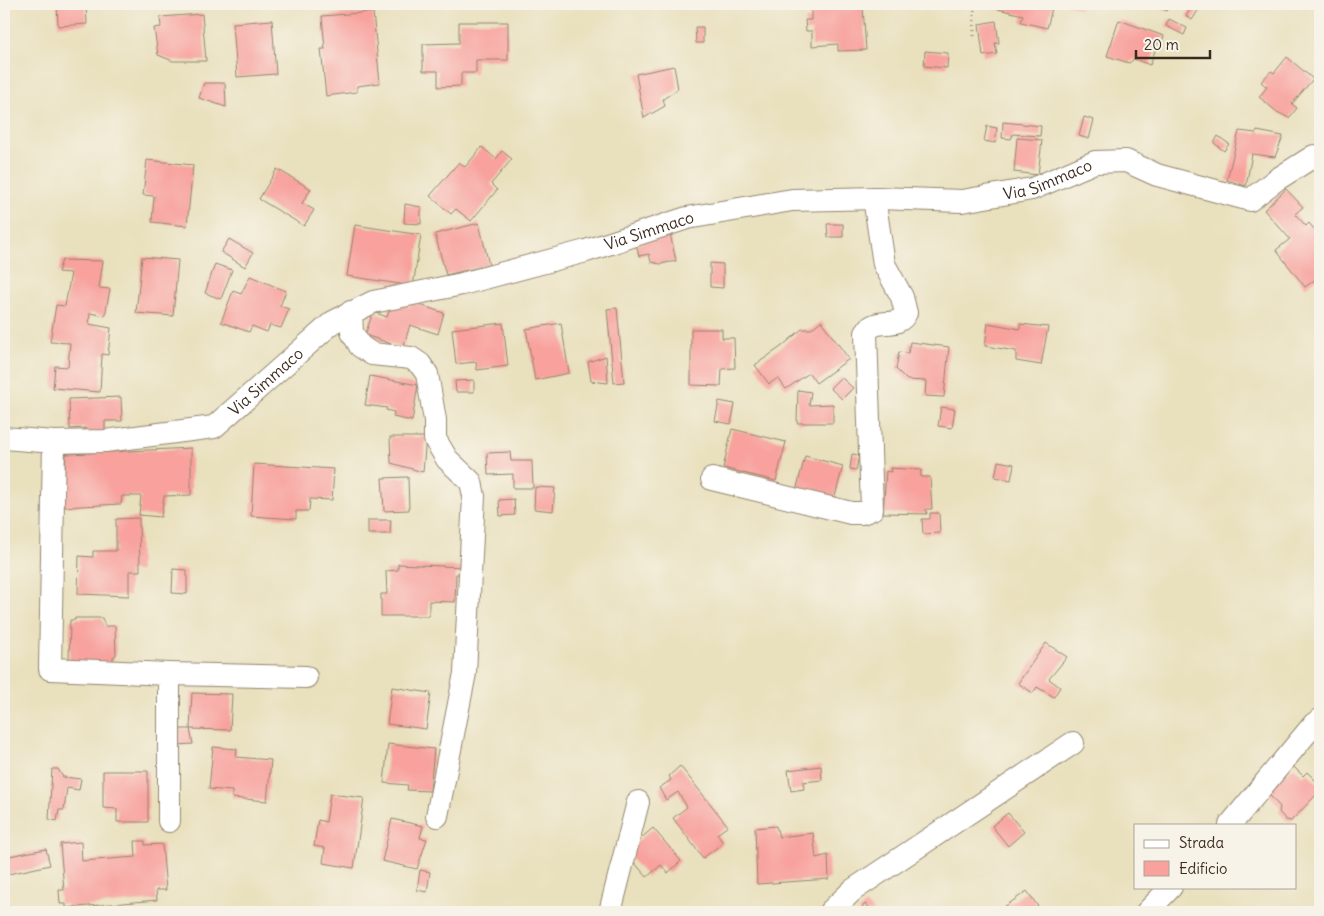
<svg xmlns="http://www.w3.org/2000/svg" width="1324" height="916" viewBox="0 0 1324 916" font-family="Delius,sans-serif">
<rect width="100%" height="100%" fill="#f7f3e8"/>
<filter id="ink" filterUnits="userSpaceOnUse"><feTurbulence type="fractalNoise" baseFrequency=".02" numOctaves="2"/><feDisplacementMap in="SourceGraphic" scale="10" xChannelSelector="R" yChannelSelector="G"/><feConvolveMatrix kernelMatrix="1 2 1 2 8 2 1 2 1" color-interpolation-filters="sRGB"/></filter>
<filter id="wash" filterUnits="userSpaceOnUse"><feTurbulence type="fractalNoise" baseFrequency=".0096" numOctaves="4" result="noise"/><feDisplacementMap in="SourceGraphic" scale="20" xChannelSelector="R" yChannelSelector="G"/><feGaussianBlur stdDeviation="1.12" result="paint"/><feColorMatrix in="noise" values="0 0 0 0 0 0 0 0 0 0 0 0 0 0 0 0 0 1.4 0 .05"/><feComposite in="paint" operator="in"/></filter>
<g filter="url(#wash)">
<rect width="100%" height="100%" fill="#e9e0bd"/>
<g id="blocks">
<path fill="#f8a19d" d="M57,4H86L87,24L58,26Z
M811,4H854L863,7L866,50L838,51V44L812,46V31H806L805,20H811Z
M999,4H1053L1047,28L1021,22L1023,15L998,9Z
M1065,4H1081L1080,8Z
M1153,4H1172L1167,11Z
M1193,4H1202L1192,20L1186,16Z
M373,12L380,83L357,86V92L326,96L321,49H325L322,16Z
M202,14L206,61H173L158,55L154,28L161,27L160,17Z
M1169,19L1187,28L1184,35L1166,26Z
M272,20L276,74L237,77L233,23Z
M1119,20L1164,36L1161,44L1158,42L1150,65L1134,59L1129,63L1107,56Z
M996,21L999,43H995L997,54L983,56L979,24Z
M459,22H508V60H476V73H461V86L438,87V71H423V44L459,43Z
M695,27H703V43H696Z
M925,51L948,53L947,68L924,66Z
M1287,57L1313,79L1292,104L1297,108L1289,118L1277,112L1259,97L1267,87L1261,82L1271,71L1274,73Z
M674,66L678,89L663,99L665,106L644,118L636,74Z
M204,83H225L226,107L199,98Z
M1084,117L1094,120L1089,139L1079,136Z
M1003,122L1041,126L1040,136L1013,134L1011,139L1002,138Z
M987,126L997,128L995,143L984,141Z
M1239,131L1256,133L1257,131L1283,136L1275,157L1252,154L1246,186L1227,180Z
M1218,136L1229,144L1224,151L1214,143Z
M1017,138L1042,140L1038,175L1014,172Z
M482,147L496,159L502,151L512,159L491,184L497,190L471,221L456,209L451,214L430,196L459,162L465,167Z
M147,160L193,165L187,226L152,222L154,196L143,195Z
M277,169L311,189L302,203L314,210L304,226L259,199Z
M1286,189L1303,207L1295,214L1306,226L1309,223L1315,230L1320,226V276L1305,287L1276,250L1290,239L1264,210Z
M405,204L421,207V224L404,223Z
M479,223L489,265L446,275L435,234Z
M827,224H843V237H828Z
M355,225L421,235L413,286L347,276Z
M670,234L676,261L660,264L651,262L649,254L639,256L636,244Z
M229,239L253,253L245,267L221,252Z
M142,257L178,260L173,316L136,313Z
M62,260L103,261L99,288L110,289L105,316L90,313L89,324L111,328L108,355L102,354L100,392L53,388L55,366L68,367L70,343L50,342L56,305L65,306L71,273L58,272Z
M710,263L723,264V288L710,287Z
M215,264L232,270L221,299L205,293Z
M250,276L286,291L280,306L289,309L281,328L270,325L267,332L252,326L249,332L221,322L233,291L241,294Z
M392,302L409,307L411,302L444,313L438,334L410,325L403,348L365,335L373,312L387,317Z
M617,308L624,382L614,383L607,309Z
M821,321L849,359L816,383L809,373L786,389L778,378L769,384L755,365L781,347L802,329H811Z
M503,323L508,366L477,370L476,362L456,364L452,329Z
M561,323L569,373L535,380L526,329Z
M988,323L1020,329V324L1048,327L1041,365L1016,361V351L985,346Z
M691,329H722V338H734L735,368L722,369L721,386L691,385Z
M910,342L949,347L944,397L925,396L926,381L907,380L896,369L899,352L908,353Z
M606,356L608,383L591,381L588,362Z
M370,376L418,385L412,421L393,417L394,412L386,410L387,408L365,405Z
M841,377L853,388L842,399L830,388Z
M474,380V392H456L455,381Z
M798,390L811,392L809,405L833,404V423H797Z
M121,397L122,421H105V433H85V428L70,429L69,399Z
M719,401L735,404L731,424L715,421Z
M941,407L955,409L952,428L938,426Z
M732,429L786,442L776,481L723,468Z
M390,437H426L423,472L391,463Z
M191,448V495L164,496L161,517L139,515L141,496H122L121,504L62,507L66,454Z
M510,452L511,461H532L533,488H513V474L488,475L487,453Z
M852,454L859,455L856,470L850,469Z
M805,456L843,466L833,504L795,495Z
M998,461L1014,464L1011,480L995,477Z
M254,464L334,469L332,500L310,499L309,511H296V519L251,516Z
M890,468L921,470V477H930L932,509H926L927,514L883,513L886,471L891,472Z
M408,477L409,510L384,511L382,478Z
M535,487L555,488L553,511L534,509Z
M514,499L515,515L500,516L499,500Z
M930,513H939L940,533L923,534L922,519H930Z
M139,518L140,571H129V596L78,594L79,556L93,557V551H116V519Z
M368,520H391L390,534H368Z
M398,564L463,567V574H456L455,602L429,601V616H381V594H387L386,571L398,570Z
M173,569L187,570V594L172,593Z
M75,618H102L105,626H115L116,655L113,657V662H69L70,620H75Z
M1046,643L1067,657L1049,679L1060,687L1054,697L1037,687L1033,693L1018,683Z
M392,687L431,693L426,729L387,724Z
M192,693L232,694L230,730L190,729Z
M176,729H190L193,744L178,745Z
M388,744L434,749L430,791L407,790L408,785L384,783Z
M213,747L237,749L236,757L271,760L267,801L232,798V791L209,789Z
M680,766L728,826L717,834L723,843L703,858L673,818L687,807L678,792L666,800L659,788L671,780L669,776Z
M821,766L822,780L803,782L804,789L791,791L788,770Z
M1294,767L1303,776L1307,772L1320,785V791L1291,821L1286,820L1279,812L1280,807L1265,790Z
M52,769H58L63,777L81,779L79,790L67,788L64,810H59L57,821L49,819Z
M103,771H148V822H117V809L103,808Z
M330,794L364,798L354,868L323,863L325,848L314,846L318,820L326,822Z
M1008,813L1024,832L1008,846L992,826Z
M392,819L423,826L420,838L427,839L417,869L382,861Z
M776,826L779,837L813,833L816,858L828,855L829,879L757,884L755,828Z
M653,828L681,861L668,873L661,865L647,877L625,852Z
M135,841H145V845L162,844L166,890H156L157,900L66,908V904H60L59,890H64L60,844L81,842L82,861L136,857Z
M46,849L50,865L4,875V857Z
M420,870L430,872L427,892L417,890Z
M1027,891L1042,912H997Z
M865,904L875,912H858Z"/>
</g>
</g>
<g filter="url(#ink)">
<use href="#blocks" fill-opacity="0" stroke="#92856e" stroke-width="1"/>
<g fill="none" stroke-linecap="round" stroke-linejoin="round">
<defs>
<g id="street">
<path d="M351,312L352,332L360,346L372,354L411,358L420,364L427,374L435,420V439L447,459L471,482L474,496L465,673L437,816"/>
<path id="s1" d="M4,438L54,442L105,441L214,427L333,322L373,302L462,284L586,251L687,218L792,200L878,198L962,201L1032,189L1095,162L1126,161L1157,175L1250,200L1276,180L1314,156L1320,158"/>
<path d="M54,442L50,669L169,674V821"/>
<path d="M712,479L851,513H862L872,509L866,333C876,315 897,331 906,313L902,297L884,264L874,198"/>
<path d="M169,674L306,677"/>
<path d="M1230,825L1314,724L1320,720"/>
<path d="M610,912L638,802"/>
<path d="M830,912L853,890L1073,743"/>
<path d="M1147,912L1171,887"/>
</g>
</defs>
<use href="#street" stroke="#92856e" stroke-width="24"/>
<path stroke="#92856e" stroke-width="3" stroke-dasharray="1 4" stroke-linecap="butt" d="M974,36V4"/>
<use href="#street" stroke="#fff" stroke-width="22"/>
</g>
</g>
<g text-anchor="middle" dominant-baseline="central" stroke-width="4" stroke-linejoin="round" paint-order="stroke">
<g font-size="16" fill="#3b2a1e" stroke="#f7f3e8">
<text stroke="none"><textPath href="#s1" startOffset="1105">Via Simmaco</textPath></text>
<text stroke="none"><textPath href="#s1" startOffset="700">Via Simmaco</textPath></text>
<text stroke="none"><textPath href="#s1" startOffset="280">Via Simmaco</textPath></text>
</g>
</g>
<rect width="1324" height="916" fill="none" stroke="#f7f3e8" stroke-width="20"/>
<rect x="1134" y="824" width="162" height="65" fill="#f7f3e8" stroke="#aca397"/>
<rect x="1144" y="840" width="25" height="8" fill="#ffffff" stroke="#aca397"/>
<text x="1179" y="848" font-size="15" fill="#3b2a1e">Strada</text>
<rect x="1144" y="861" width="25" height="15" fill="#f8a19d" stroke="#aca397"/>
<text x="1179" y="874" font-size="15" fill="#3b2a1e">Edificio</text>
<path d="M1136 50v8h74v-8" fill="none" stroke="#3b2a1e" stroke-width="2.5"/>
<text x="1144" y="50" font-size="15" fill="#3b2a1e" stroke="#f7f3e8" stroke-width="4" paint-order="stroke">20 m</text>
</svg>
